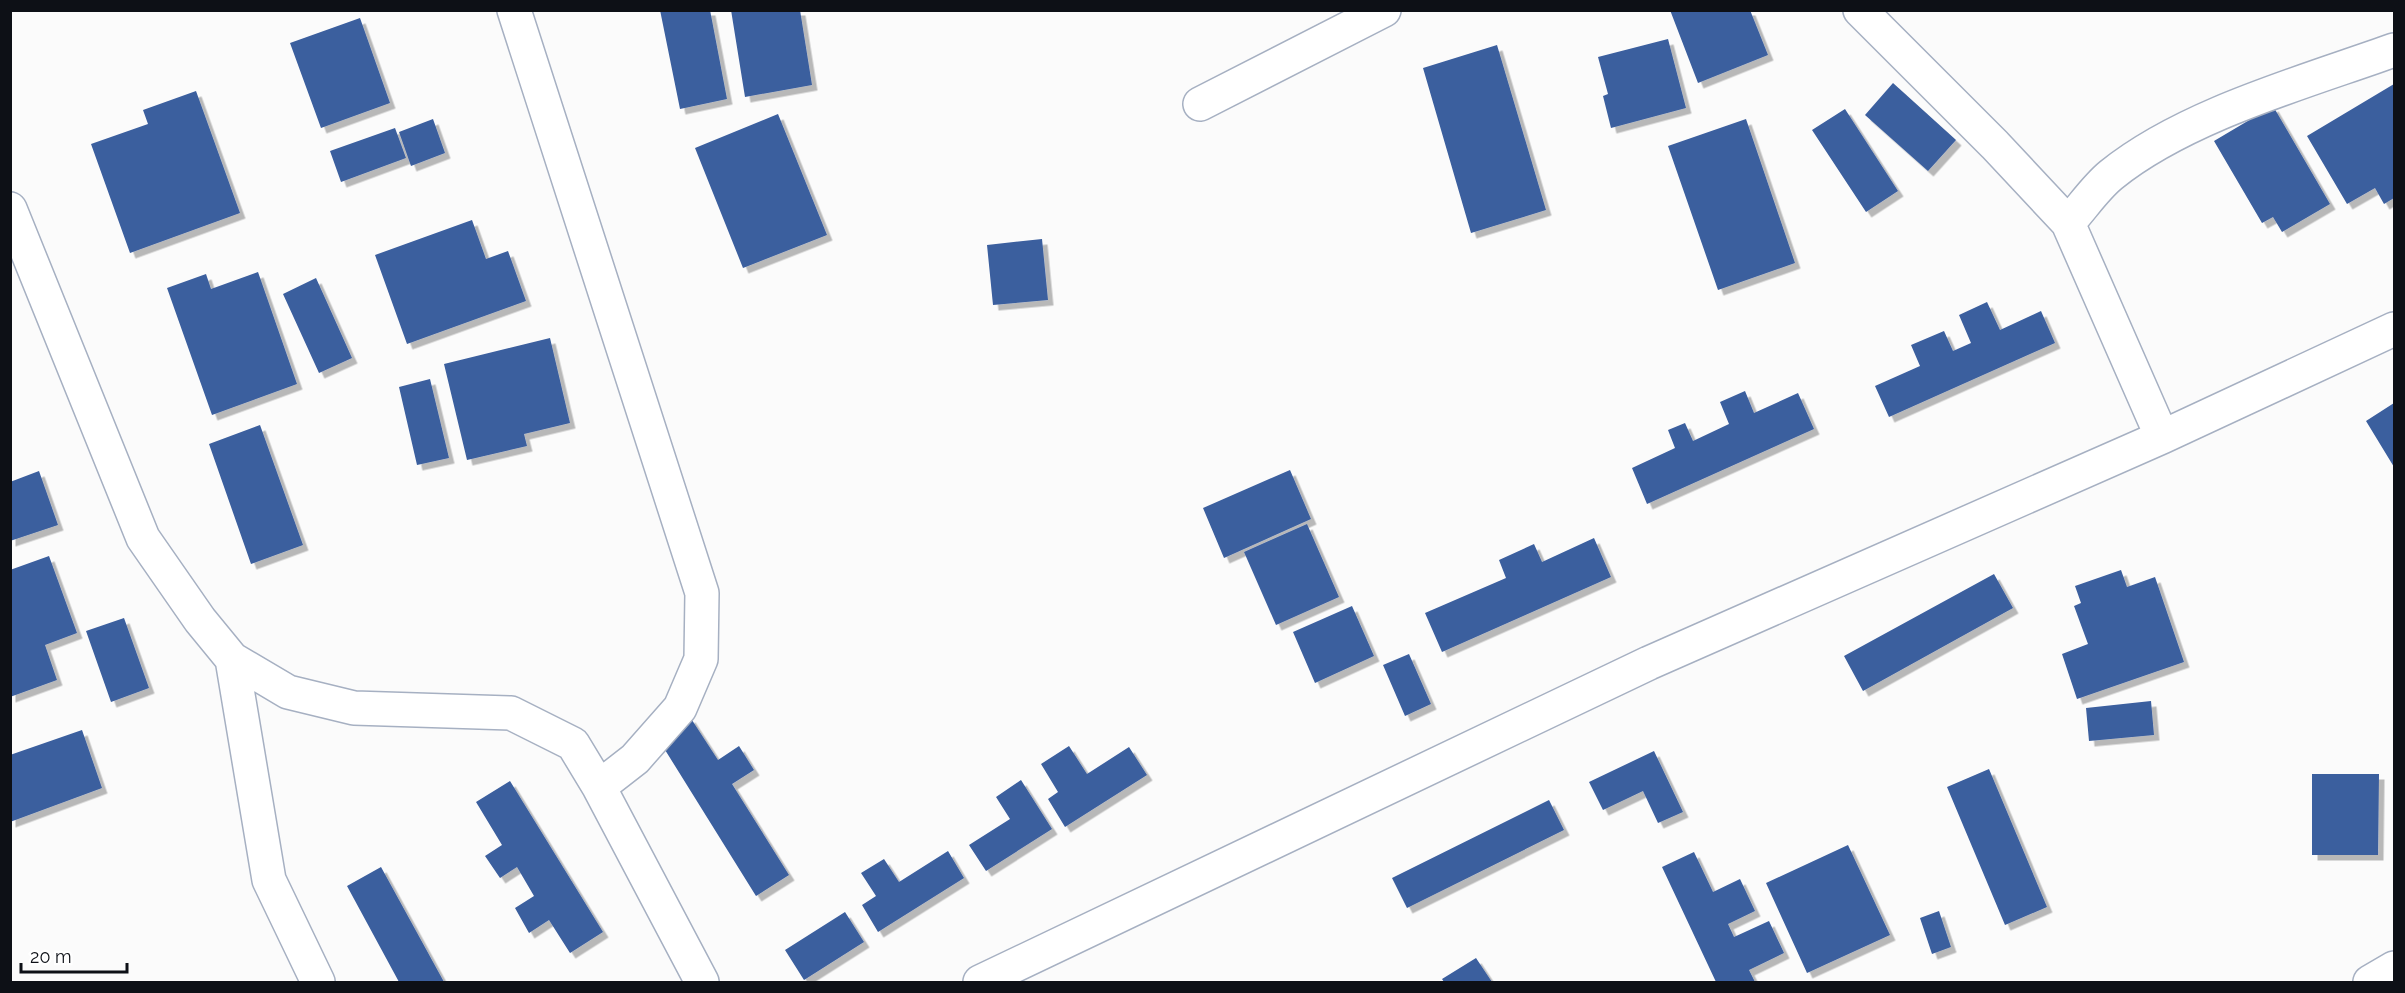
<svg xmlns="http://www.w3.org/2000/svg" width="2405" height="993" viewBox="0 0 2405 993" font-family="Raleway,sans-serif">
<defs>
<filter id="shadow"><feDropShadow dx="5.5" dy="5.5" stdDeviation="0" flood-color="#0004"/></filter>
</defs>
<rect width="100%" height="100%" fill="#fbfbfb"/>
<path fill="#3b5e9e" filter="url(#shadow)" d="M660,10H710L727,99L680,109Z
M731,10H800L812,85L745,97Z
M1670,10H1750L1768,55L1698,83Z
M360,18L390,103L321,128L290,43Z
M1668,39L1686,108L1611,128L1603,96L1608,94L1598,57Z
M1497,45L1546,210L1471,233L1423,68Z
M1893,83L1956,140L1928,171L1865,115Z
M2394,84V198L2384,204L2375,188L2347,204L2307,136Z
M196,91L240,213L130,253L91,144L148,124L143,110Z
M2273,106L2330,204L2282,232L2273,217L2262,223L2214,141Z
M1845,109L1898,191L1866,212L1812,130Z
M778,114L827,235L743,268L695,148Z
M433,119L445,153L411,166L399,132Z
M1746,119L1795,263L1718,290L1668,146Z
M395,128L406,158L341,182L330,151Z
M472,220L486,259L508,251L526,301L407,344L375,255Z
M1042,239L1048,300L993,305L987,245Z
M258,272L297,384L212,415L167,288L206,274L211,289Z
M316,278L352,358L319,373L283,294Z
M1987,302L2000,330L2041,311L2055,343L1889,417L1875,386L1920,366L1911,345L1944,331L1953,351L1971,343L1959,315Z
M550,338L570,423L524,434L527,446L467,460L444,364Z
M430,379L449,458L417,465L399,387Z
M1745,391L1754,413L1798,393L1814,429L1647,504L1632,468L1675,448L1668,430L1685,423L1693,441L1729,424L1720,402Z
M2394,403V467L2366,421Z
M260,425L303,545L251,564L209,444Z
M1290,470L1311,519L1224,558L1203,508Z
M39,471L58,525L10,541V482Z
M1307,524L1339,597L1276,625L1244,552Z
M1594,538L1611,577L1442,652L1425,613L1506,578L1499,560L1534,544L1542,562Z
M49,556L77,633L45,645L57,680L10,697V570Z
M2121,570L2127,587L2155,577L2184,662L2077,699L2062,654L2088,644L2074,606L2081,603L2075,586Z
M1994,574L2013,608L1863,691L1844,656Z
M1352,606L1374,656L1315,683L1293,632Z
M124,618L149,688L111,702L86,631Z
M1409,654L1431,704L1405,716L1383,665Z
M2151,701L2154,735L2089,741L2086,708Z
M690,717L718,760L739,746L754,770L732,784L789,875L756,896L657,737Z
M82,730L102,788L10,822V755Z
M1069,746L1087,774L1129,747L1147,775L1065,827L1048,799L1058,792L1041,764Z
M1654,751L1683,812L1658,823L1643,791L1603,810L1589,782Z
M1989,769L2047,907L2005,925L1947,787Z
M2312,774H2379L2378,855H2312Z
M1021,780L1052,829L986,871L969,845L1010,819L996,797Z
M510,781L603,932L570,953L549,920L529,933L515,908L534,896L517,867L500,878L485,856L502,845L476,802Z
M1549,800L1564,830L1407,908L1392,878Z
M1848,845L1890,935L1807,973L1766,883Z
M948,851L964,878L878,932L862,905L876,896L861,873L884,859L899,882Z
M1694,852L1713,892L1740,879L1755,911L1728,924L1734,937L1769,921L1784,953L1749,970L1755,982H1716L1662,867Z
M381,867L444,982H399L347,886Z
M1939,911L1951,947L1932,954L1920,918Z
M845,912L864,942L804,980L785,950Z
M1476,958L1492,982H1444L1442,979Z"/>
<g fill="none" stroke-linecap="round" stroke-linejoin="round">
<defs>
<path id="minor" d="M514,10L702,593L701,659L680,708L635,759L599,787
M1860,10L1995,145L2068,223L2162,437
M1200,104L1384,10
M10,209L143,538L200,620L232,659L288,692L354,708L511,713L573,744L599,787L702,982
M2068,223C2082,208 2095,188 2111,175C2185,115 2305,82 2394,50
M232,659L269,880L318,982
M980,982L1649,663L2162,437L2394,329
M2370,982L2394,968"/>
</defs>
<use href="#minor" stroke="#a6b0c2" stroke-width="36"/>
<use href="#minor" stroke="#fff" stroke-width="33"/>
</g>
<rect width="2405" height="993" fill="none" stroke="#0d1016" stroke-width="24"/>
<path d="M21 963v9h106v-9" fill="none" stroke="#0d1016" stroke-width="3"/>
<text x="30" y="963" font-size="18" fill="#0d1016" stroke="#ffffff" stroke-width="4.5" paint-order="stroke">20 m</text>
</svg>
